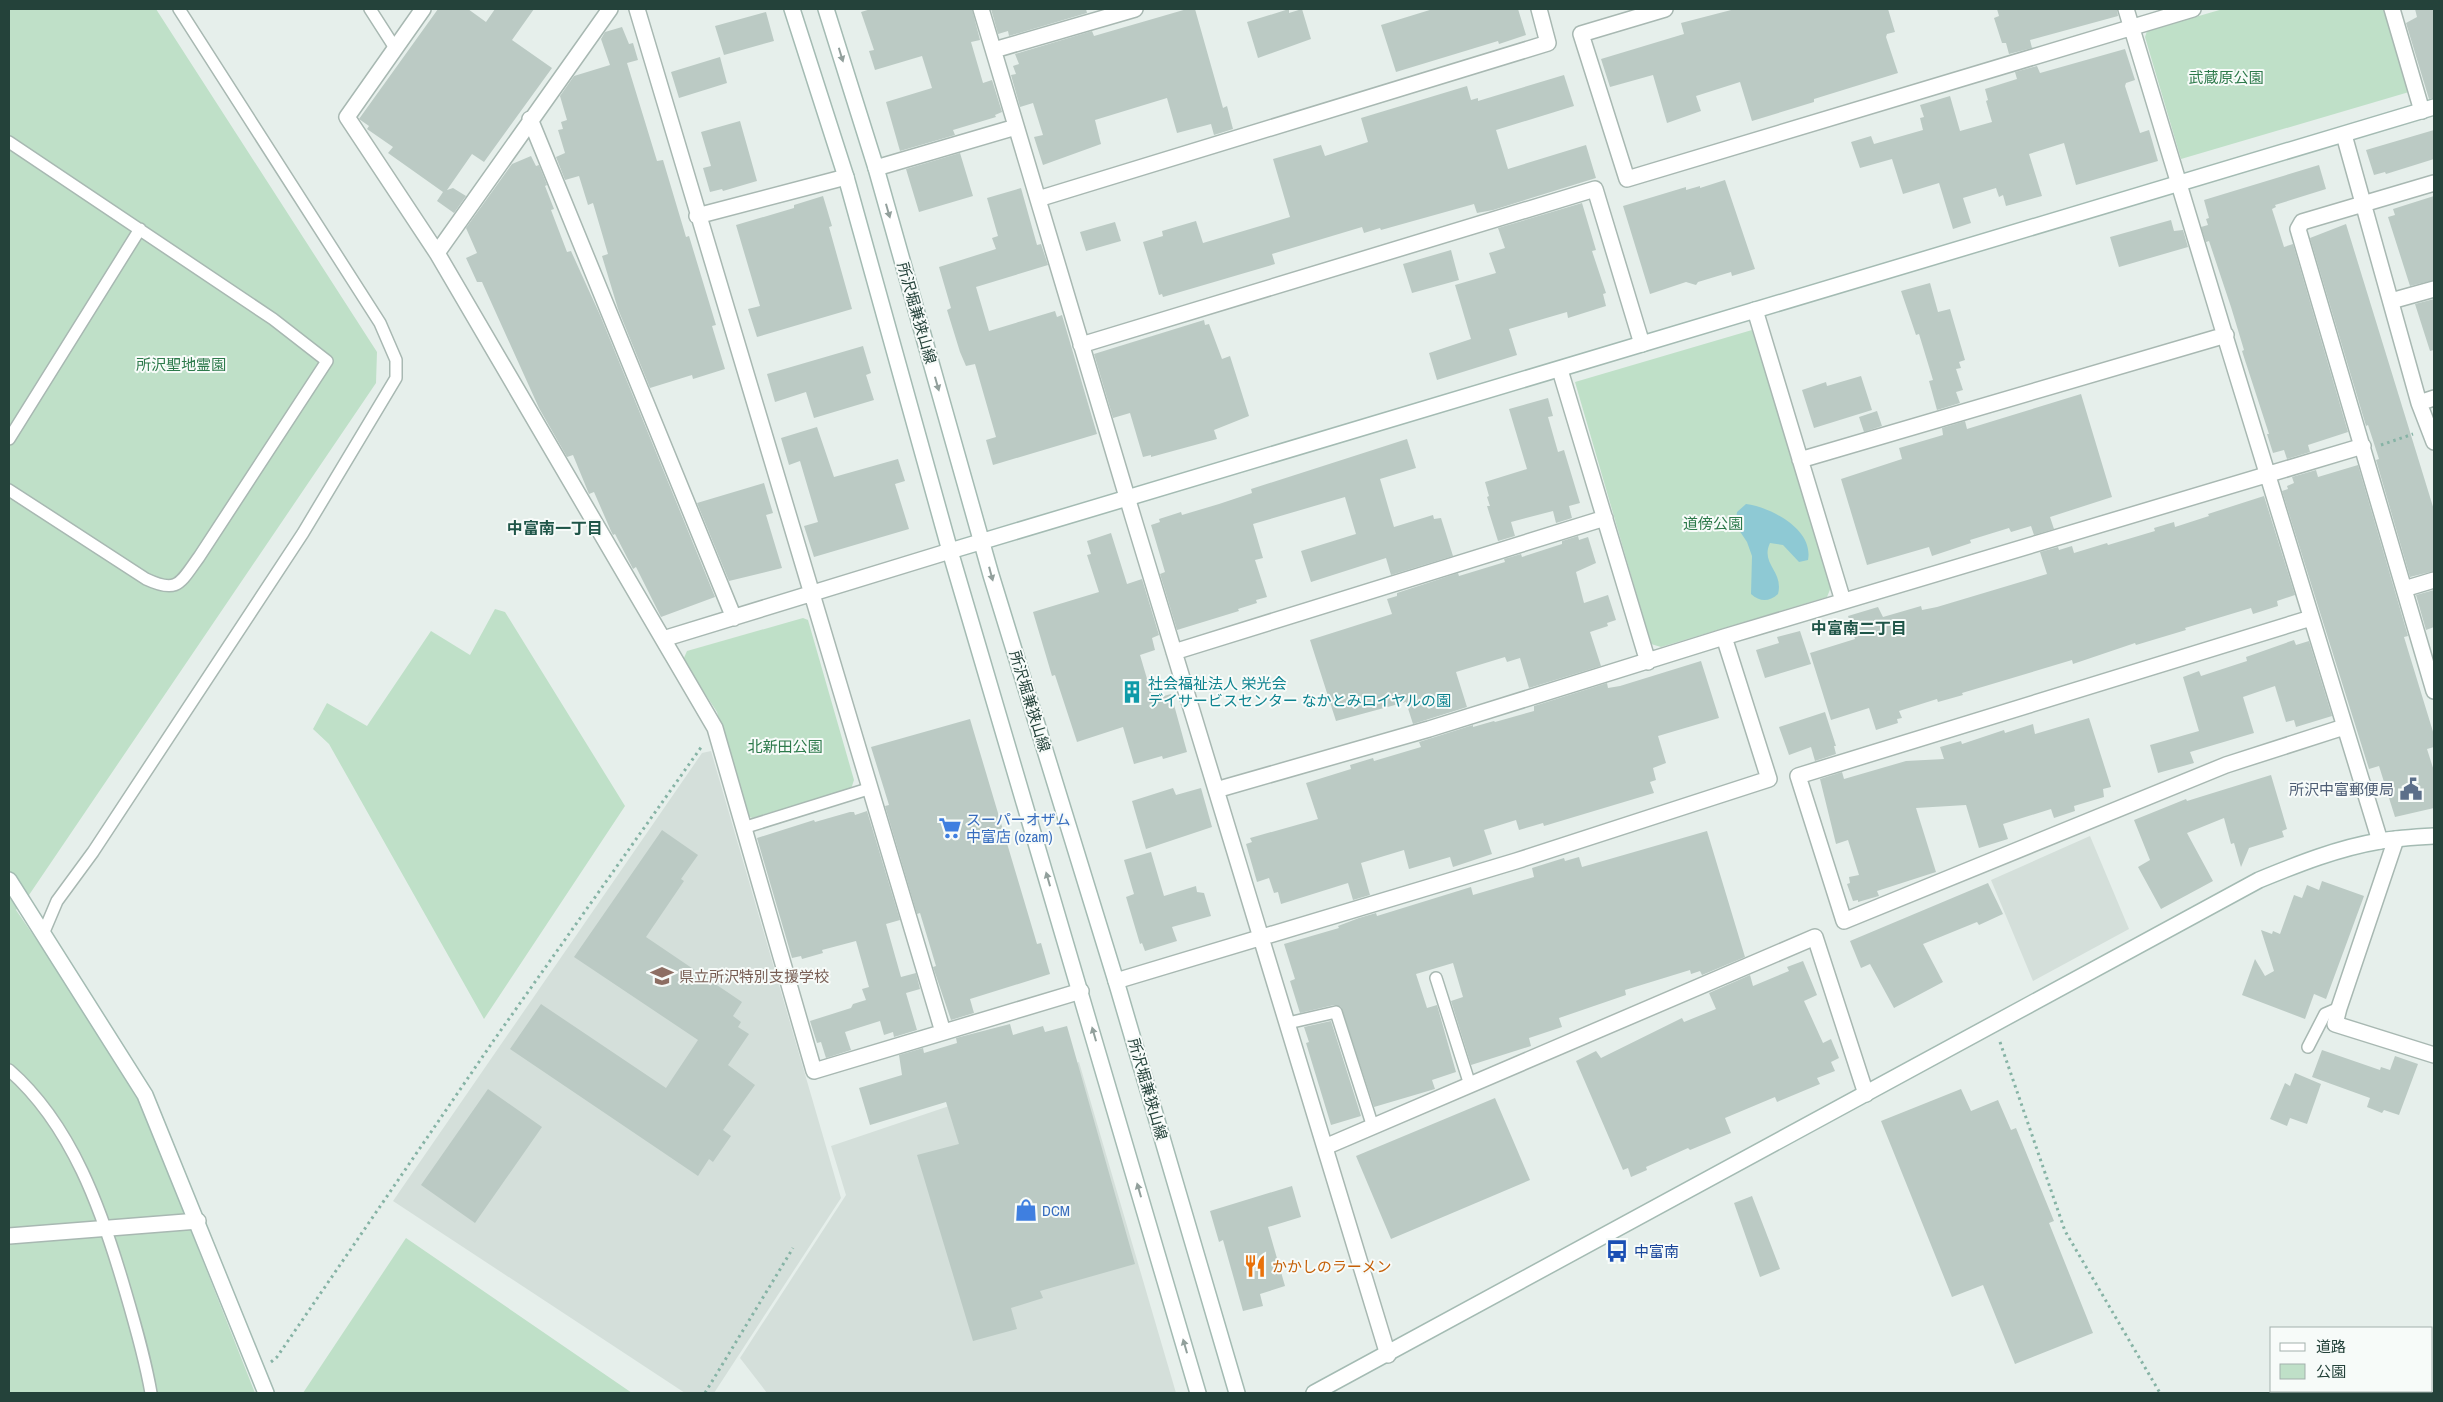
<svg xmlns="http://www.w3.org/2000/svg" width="2443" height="1402" viewBox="0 0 2443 1402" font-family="'Archivo Narrow','Noto Sans JP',sans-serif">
<rect width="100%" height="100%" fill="#e6efeb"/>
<path fill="#d4dfda" d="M711,751L841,1198L714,1393H685L393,1201L702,753Z
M2090,836L2129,929L2033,981L1991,880Z
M1079,1062L1176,1393H767L740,1358L846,1195L831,1146Z"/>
<path fill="#bfe0c8" d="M9,9H156L377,352L376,383L29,895L16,910L129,1074L255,1393H9Z
M2223,9H2383L2409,92L2181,159L2145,37L2147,31Z
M1752,330L1831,587L1827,597L1661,647L1651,644L1575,382Z
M495,609L505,612L625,806L484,1019L329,744L313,729L327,703L367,726L431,631L470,655Z
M803,618L808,620L854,780L851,789L752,818L745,814L717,712L683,660L687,651Z
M406,1238L632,1393H303Z"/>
<path fill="#8ec9d4" d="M1746,504C1770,507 1814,529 1808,560L1799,562L1783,545L1770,543C1760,564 1784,571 1778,594C1769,602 1760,602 1751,594L1752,556L1747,542L1739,530L1736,521L1737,512Z"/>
<path fill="#bbcac4" d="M438,9H468L486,22L495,9H534L512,40L552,68L484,162L472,154L447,190L453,188L466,196L454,213L437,201L443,192L388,153L393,147L367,129L369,126L359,119Z
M871,9H972L980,40L971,42L983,83L992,80L1002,112L995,115L996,117L953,130L955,135L900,151L886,102L932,88L922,56L875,70L869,51L874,50L861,12Z
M991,9H1086L1087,13L1009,36L1008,31L998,34Z
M1187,9H1195L1223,108L1227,106L1233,129L1214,135L1211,124L1177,133L1167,98L1095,120L1101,144L1043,165L1034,137L1043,135L1033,103L1020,107L1011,75L1016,74L1013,66L1019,64L1015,54L1092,31L1094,36Z
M1289,9V13L1302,9L1311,39L1258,58L1247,22Z
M1433,9H1518L1526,35L1499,44L1498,41L1396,72L1381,25Z
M1735,9H1888L1895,32L1887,34L1886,37L1898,73L1814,99V102L1752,121L1740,82L1696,96L1701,111L1667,123L1653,75L1610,87L1601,59L1684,34L1681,23Z
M1997,9H2117L2118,16L2030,40L2032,48L2009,54L2006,43H2002L1994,18L1999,16Z
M2415,9H2434V98L2429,99L2406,23L2417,17Z
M766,12L774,41L724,55L715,26Z
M622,27L629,44L633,43L638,60L627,63L657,161L663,160L686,237L689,236L716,325L712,326L725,369L693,379L692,375L650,388L618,309L602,256L608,254L593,203L588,205L579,176L565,180L556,157L565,153L558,130L563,129L561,122L567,120L560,96L574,76L610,65L601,39L605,32Z
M2125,49L2135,80L2126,83L2125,86L2140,133L2149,130L2158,161L2076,185L2064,143L2029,154L2042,196L2006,206L2003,195L1999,197L1996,188L1963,198L1971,223L1953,229L1939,183L1903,194L1892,159L1860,168L1851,142L1871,136L1874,144L1923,130L1920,118L1924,117L1920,105L1950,96L1960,131L1992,122L1986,101L1988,100L1985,89L2017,79L2015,72L2037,66L2040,73Z
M720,57L727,83L679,98L671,72Z
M1564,75L1574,106L1496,130L1508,169L1586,145L1596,178L1493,210L1477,213L1474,204L1381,230L1380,228L1364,233L1362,227L1272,254L1275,264L1163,297L1162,294L1159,295L1143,242L1163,236L1162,231L1196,221L1203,243L1290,217L1273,159L1321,145L1325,156L1368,142L1361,118L1467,86L1471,100L1478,98V101Z
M740,121L757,181L723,191L722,189L710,192L703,168L711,166L701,132Z
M2434,130V159L2386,174L2385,172L2374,175L2366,150Z
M960,153L973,196L919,212L906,169Z
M531,156L536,166L539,165L547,185L545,186L554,209L551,210L567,252L571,251L600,315L715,597L661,617L636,567L633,569L615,534L613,535L611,531L594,492L589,494L573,455L567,457L539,408L482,282H477L466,258L477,253L466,228L512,164Z
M2319,165L2326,189L2275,205L2276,207L2272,209L2284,247L2293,244L2348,432L2308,445L2310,452L2287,459L2284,450L2273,453L2267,434H2269L2242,351L2244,350L2231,307L2209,241L2206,242L2201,227L2208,225L2206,219L2209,218L2204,200Z
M1725,180L1755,269L1732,276L1731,272L1698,282L1696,285L1686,282L1650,294L1623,206L1686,187V190L1700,186V188Z
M1021,188L1037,245L1041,244L1048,265L976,287L989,331L1055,311L1057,317L1062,315L1097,434L993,465L986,440L996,437L975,364L966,366L960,352L947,310L951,308L939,267L996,249L992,238L998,236L987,198Z
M823,196L832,226L829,227L852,309L757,337L748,309L760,306L736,225L794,208V205Z
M2434,196V280L2410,286L2388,217L2395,215L2393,209Z
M1582,203L1596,250L1592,251L1606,293L1603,294L1606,306L1568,318L1567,312L1509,329L1517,355L1437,380L1429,353L1471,339L1455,285L1496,273L1489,253L1505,248L1498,228Z
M2171,220L2174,231L2183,230L2188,247L2119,267L2110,237Z
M1115,222L1121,241L1086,251L1080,232Z
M2346,224L2434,510V571L2410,577L2376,460L2379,459L2368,425L2366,426L2310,238Z
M1451,250L1459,280L1412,293L1403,264Z
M1930,283L1938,312L1950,309L1965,360L1959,362L1961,368L1956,369L1963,390L1956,392L1960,403L1937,410L1929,381L1933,380L1919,334L1916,335L1901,291Z
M2434,299V350L2430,351L2415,304Z
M1204,320L1205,325L1209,324L1222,359L1230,356L1249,416L1214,430L1217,439L1151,457V455L1143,457L1130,413L1113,418L1094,354Z
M863,346L871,373L866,375L874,400L814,418L806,392L775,402L767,374Z
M1861,376L1872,410L1814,428L1802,390L1826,382L1827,386Z
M2081,394L2112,497L2050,517L2054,529L2034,535L2031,526L2011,532L2009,528L1970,540L1971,543L1932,556L1929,547L1867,565L1841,479L1902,459L1899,448L1943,435L1942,428L1965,421L1967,429Z
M1548,398L1553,416L1548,417L1558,452L1564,450L1580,503L1569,506L1572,518L1556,523L1553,511L1511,522L1515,536L1498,541L1487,506H1490L1487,497L1489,496L1485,482L1527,469L1509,409Z
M1877,411L1882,426L1864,432L1859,417Z
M817,427L834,477L898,459L905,481L895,484L909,529L814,557L804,526L818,522L800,461L789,465L781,438Z
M1407,439L1416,468L1380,479L1394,527L1433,515L1434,519L1441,518L1453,556L1391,575L1386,558L1311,582L1301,551L1356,534L1345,497L1253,524L1263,558L1255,560L1267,597L1256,600L1257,603L1238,609L1239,611L1177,630L1160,574L1165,572L1151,525L1160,522L1159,519L1181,512L1182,515L1219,504L1252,493L1251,489Z
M2358,465L2408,636L2404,637L2434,735V747L2427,749L2434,771V808L2395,817L2379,766L2369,769L2282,491L2288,489L2287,486L2294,483L2292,477L2316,470L2318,477Z
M764,483L773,513L766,515L782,568L729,581L697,503Z
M2264,496L2295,595L2277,601L2278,606L2253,614L2251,608L2185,628L2186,630L2136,645L2135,643L2073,664L2072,660L1962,693L1963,695L1938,702L1937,699L1899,711L1902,718L1897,719L1898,723L1876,730L1869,708L1831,720L1810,653L1855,639L1848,616L1878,607L1883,617L1921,606L1922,610L1937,607L2047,574L2040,552L2058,547L2059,550L2072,546L2074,553L2107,543L2108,545L2155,531L2154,528L2174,522L2175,527L2209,516L2208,514Z
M1111,533L1127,584L1142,579L1159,635L1152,638L1155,650L1140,655L1153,699L1171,694L1187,752L1163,759L1162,756L1134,764L1123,727L1077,742L1055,675L1052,676L1033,612L1099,592L1087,555L1091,554L1087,541Z
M1578,536L1579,540L1588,537L1596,563L1576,572L1584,603L1608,595L1616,620L1607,623L1608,626L1590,632L1601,666L1529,688L1520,658L1507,662L1505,657L1456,672L1467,707L1413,724L1406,702L1336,721L1310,640L1392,614L1387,599L1397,596V593L1458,573L1459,576L1505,562L1504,559L1521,554L1522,557L1562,544V541Z
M2434,590V627L2426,630L2416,595Z
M1800,631L1811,664L1765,678L1756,650L1779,643L1777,637Z
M2294,640L2296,645L2309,641L2332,716L2296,727L2294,720L2286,722L2275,686L2243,697L2254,733L2190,752L2194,763L2158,773L2150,745L2199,731L2183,677L2199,671L2201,676L2247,661L2246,657Z
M1701,661L1719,718L1658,736L1666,763L1653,768L1656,780L1650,782L1654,793L1544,826L1543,823L1519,830L1516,820L1484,830L1492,854L1453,867L1450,857L1409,869L1404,850L1361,863L1370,895L1353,900L1348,883L1281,904L1278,892L1274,893L1269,878L1257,882L1246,844L1252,842L1250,838L1318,819L1306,783L1351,769L1350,765L1373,758L1374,761L1421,747L1419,742L1473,725V727L1494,721L1495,722L1534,711V706L1607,683L1608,688L1620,686Z
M1825,712L1836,746H1834L1836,754L1815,761L1811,747L1789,755L1779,727Z
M2089,718L2111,787L2103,789L2104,797L2074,806L2075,811L2054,818L2051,809L2003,824L2008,839L1979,848L1966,805L1916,808L1936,872L1877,891L1879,896L1858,902V900L1853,901L1847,884L1850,883L1849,877L1859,875L1848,840L1836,844L1820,779L1842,772L1844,779L1906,761L1944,759L1940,747L1961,741L1962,744L2004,730L2005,733L2033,724L2035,734Z
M970,719L1037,944L1041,943L1050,974L970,999L974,1013L951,1020L933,967L936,966L920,913L917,914L885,806L889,805L871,747Z
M2271,775L2287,829L2282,831L2284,837L2249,848L2241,867L2234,843L2231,844L2224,818L2187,833L2213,881L2161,909L2138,867L2150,860L2134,820L2186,799L2187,801Z
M1173,788L1176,795L1201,788L1212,827L1146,849L1132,801Z
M867,811L900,920L886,924L901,977L916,973L920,989L906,993L917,1030L894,1037L893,1032L884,1035L880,1021L845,1032L851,1050L826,1058L821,1042L817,1043L810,1021L851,1008L853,1004L866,1000L862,989L869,987L856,941L822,950L823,953L802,959L801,956L792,958L757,838L814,820L815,822L850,812H854L855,815Z
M662,830L698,855L681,879L684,881L646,937L742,1002L733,1016L741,1022L738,1027L749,1034L728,1065L755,1085L723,1130L731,1136L713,1162L709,1159L698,1176L510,1049L541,1004L666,1088L698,1040L574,957Z
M1707,831L1745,957L1702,975L1700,971L1691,974L1690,970L1625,990L1626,995L1559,1018L1562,1027L1529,1038L1531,1046L1471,1065L1451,1001L1463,997L1453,963L1416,974L1427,1008L1437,1005L1456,1072L1432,1080L1435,1089L1374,1107L1341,1007L1334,1005L1300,1013L1290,981L1295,979L1284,944L1339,928L1338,926L1359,918L1376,913L1377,916L1471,887L1473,895L1534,877L1532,868L1564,858L1565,861L1579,857L1582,867Z
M1151,852L1164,896L1196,886L1197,892L1204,893L1211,916L1172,927L1177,941L1145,951L1142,943L1140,944L1126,897L1134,894L1124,860Z
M2322,881L2364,896L2326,999L2314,994L2305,1019L2242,995L2255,959L2265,976L2274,971L2261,930L2272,934L2273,931L2280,934L2294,895L2302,898L2307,885L2319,890Z
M1988,883L2003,914L1979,925L1977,922L1923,944L1943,982L1894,1008L1870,964L1861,968L1850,941Z
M1803,961L1817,995L1804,1001L1823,1043L1831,1039L1839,1058L1831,1062L1835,1071L1817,1078L1820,1084L1777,1102L1775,1097L1725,1118L1731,1133L1690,1150L1688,1148L1646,1167L1647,1170L1631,1177L1628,1168L1623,1170L1576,1061L1596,1051L1601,1058L1682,1018L1684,1022L1716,1009L1709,993L1750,975L1753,986L1789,971L1787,967Z
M1331,1021L1361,1116L1331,1125L1306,1043L1309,1042L1304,1027Z
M1010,1024L1013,1035L1043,1026L1045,1032L1067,1026L1135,1264L1040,1291L1043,1298L1011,1308L1017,1329L973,1341L917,1155L959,1144L946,1102L870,1125L859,1088L902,1075L899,1055L923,1048L924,1053L957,1043L956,1038Z
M2322,1050L2380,1070L2381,1067L2390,1070L2395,1056L2418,1064L2399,1115L2384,1110L2382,1113L2367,1107L2370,1098L2312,1077Z
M2295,1073L2321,1084L2307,1124L2290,1118L2287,1126L2270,1119L2285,1083L2290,1086Z
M488,1089L542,1127L475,1223L421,1185Z
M1961,1089L1971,1111L1998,1100L2011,1130L2016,1128L2054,1221L2049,1223L2093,1333L2015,1364L1983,1285L1952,1297L1881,1121Z
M1495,1098L1530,1180L1391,1239L1356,1156Z
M1292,1186L1301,1217L1268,1227L1285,1286L1260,1294L1263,1306L1243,1311L1223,1240L1219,1242L1210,1211Z
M1752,1196L1780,1269L1760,1277L1734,1203Z"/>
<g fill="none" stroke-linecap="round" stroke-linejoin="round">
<defs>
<path id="lane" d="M370,9L395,48
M9,142L273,319L327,361L199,557C180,583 178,594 146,579L9,490
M9,439L140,229
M743,828L868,789
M43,934L57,901L93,852L303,533L396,378V360L380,323L179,9
M1436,978L1470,1085
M1288,1023L1336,1012L1373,1127
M2308,1047L2325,1014L2339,1008
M9,1070C72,1125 102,1211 125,1290C135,1324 145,1358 151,1393"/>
<path id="street" d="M423,9L347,117L437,253L715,728L814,1071L1081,991
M637,9L943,1032
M981,9L1133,517L1388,1355
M1665,9L1581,34L1627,179L2193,9
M2126,9C2209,287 2295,563 2380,841
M2392,9L2422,111
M994,50L1135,9
M530,119L734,618
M2344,135L2419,403L2434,442
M876,168L1016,127
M2434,183L2302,222L2298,229L2434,691
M1038,199L1548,43L1539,9
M697,216L846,177
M437,253L610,9
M2391,301L2434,289
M1755,310L1843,601
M1081,345L1595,189L1642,344
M1560,370L1648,662
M2419,403L2434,398
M1800,460L2226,335
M2404,589L2434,580
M2311,618L1798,776L1844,921L2226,765L2344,727
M663,639L950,551
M1174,652L1605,518
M1216,790L1429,729L1724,637L2363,446
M2396,839L2339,1008L2335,1024L2434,1055
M1116,981L1516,861L1769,779L1724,637
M1325,1147L1815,937L1866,1094
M9,1236L198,1221"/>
<path id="secondary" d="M792,9L846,177L950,551L1198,1393
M826,9L876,168L991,575L1116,981L1237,1393
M950,551L2434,107
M9,880L145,1095L266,1393
M1314,1393L2259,880C2298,864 2338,848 2380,841C2398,838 2416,837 2434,836"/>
</defs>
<use href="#lane" stroke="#a8b8b2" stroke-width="14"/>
<use href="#street" stroke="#a8b8b2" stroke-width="18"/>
<use href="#secondary" stroke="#a4bbb3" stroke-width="18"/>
<path stroke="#86b3a5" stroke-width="3" stroke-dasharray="2.5 4" stroke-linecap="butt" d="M2381,445L2413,434
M2000,1042L2065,1231L2160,1393
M271,1362L277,1357L494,1040L702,746
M705,1393L793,1248"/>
<use href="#lane" stroke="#fff" stroke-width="11"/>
<use href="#street" stroke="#fff" stroke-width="15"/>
<use href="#secondary" stroke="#fff" stroke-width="15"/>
</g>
<defs><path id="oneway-solid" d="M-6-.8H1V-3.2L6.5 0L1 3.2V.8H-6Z" transform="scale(1.25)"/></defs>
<g fill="#92a09c">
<use href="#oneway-solid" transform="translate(841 55) rotate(73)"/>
<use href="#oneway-solid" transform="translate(888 211) rotate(74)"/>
<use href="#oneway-solid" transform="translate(937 384) rotate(74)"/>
<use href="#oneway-solid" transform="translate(991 574) rotate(75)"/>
<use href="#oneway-solid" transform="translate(1048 879) rotate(-106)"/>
<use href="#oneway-solid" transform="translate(1094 1034) rotate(-106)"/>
<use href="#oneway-solid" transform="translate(1139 1190) rotate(-106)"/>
<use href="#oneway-solid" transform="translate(1185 1346) rotate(-106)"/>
</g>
<defs>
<symbol id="building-bare" viewBox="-9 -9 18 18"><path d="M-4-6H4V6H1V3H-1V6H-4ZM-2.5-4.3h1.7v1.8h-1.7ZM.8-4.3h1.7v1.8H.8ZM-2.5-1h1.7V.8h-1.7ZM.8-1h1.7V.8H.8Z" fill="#0f9aa8" stroke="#f7fbf9" stroke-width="2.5" paint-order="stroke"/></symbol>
<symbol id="civic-bare" viewBox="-9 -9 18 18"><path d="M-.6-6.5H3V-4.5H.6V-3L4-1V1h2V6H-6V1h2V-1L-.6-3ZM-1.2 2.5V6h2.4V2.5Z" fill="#5c6f8a" stroke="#f7fbf9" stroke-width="2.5" paint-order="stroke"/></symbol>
<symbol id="supermarket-bare" viewBox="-9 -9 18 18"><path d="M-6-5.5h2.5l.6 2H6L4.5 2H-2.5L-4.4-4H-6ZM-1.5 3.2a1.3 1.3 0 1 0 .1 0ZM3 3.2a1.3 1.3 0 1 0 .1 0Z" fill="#3f7fe0" stroke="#f7fbf9" stroke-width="2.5" paint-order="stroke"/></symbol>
<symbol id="school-bare" viewBox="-9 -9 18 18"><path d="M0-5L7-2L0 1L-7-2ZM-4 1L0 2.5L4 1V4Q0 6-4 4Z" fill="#8d6e63" stroke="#f7fbf9" stroke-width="2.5" paint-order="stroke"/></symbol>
<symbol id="shop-bare" viewBox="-9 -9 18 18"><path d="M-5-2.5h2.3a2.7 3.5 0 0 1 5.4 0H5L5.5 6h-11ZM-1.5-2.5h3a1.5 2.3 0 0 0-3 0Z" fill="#3f7fe0" stroke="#f7fbf9" stroke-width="2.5" paint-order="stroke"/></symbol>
<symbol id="bus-bare" viewBox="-9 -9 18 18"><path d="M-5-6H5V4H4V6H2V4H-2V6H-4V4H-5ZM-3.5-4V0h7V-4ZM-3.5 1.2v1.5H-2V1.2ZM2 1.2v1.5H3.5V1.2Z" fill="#1a4fb4" stroke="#f7fbf9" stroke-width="2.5" paint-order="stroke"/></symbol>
<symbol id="restaurant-bare" viewBox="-9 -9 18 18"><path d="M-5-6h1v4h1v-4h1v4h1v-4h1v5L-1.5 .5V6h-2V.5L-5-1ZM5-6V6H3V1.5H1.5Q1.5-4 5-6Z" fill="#e8710a" stroke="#f7fbf9" stroke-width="2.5" paint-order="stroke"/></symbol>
</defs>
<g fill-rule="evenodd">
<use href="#building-bare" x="1116" y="676" width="32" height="32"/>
<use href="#civic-bare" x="2395" y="773" width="32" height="32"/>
<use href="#supermarket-bare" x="934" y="812" width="32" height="32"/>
<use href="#school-bare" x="646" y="960" width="32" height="32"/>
<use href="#shop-bare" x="1010" y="1194" width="32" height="32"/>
<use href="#bus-bare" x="1601" y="1235" width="32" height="32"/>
<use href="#restaurant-bare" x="1239" y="1250" width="32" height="32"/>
</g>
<g text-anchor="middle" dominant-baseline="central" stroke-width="4" stroke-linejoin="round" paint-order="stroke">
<g font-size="15" fill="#2d7a4b" stroke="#f7fbf9">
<text x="2226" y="77">武蔵原公園</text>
<text x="181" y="364">所沢聖地霊園</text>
<text x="1713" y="523">道傍公園</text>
<text x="785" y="746">北新田公園</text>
</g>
<g font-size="15" fill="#24423a" stroke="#f7fbf9">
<text transform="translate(917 313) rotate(74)">所沢堀兼狭山線</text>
<text transform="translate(1030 701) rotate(73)">所沢堀兼狭山線</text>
<text transform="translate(1148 1089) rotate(74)">所沢堀兼狭山線</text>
</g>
<g font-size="15" fill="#0d838f" stroke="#f7fbf9" text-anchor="start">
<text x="1148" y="683">社会福祉法人 栄光会<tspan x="1148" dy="17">デイサービスセンター なかとみロイヤルの園</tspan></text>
</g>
<g font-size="15" fill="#4e5e75" stroke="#f7fbf9" text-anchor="end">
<text x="2394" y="789">所沢中富郵便局</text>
</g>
<g font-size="15" fill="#366cbe" stroke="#f7fbf9" text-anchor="start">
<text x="966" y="819">スーパーオザム<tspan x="966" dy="17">中富店 (ozam)</tspan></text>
<text x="1042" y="1210">DCM</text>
</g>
<g font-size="15" fill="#785e54" stroke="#f7fbf9" text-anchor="start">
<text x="679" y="976">県立所沢特別支援学校</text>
</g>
<g font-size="15" fill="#164399" stroke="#f7fbf9" text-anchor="start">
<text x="1634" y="1251">中富南</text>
</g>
<g font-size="15" fill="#c56008" stroke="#f7fbf9" text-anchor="start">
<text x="1272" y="1266">かかしのラーメン</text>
</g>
<g font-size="16" font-weight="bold" fill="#1f5548" stroke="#f7fbf9">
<text x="555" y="528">中富南一丁目</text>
<text x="1859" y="628">中富南二丁目</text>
</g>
</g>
<rect width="2443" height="1402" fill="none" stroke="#24423a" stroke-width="20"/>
<rect x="2270" y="1327" width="162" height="65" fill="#f7fbf9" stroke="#a3b1ad"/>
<rect x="2280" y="1343" width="25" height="8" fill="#ffffff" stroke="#a3b1ad"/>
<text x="2316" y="1352" font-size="15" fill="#24423a">道路</text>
<rect x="2280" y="1364" width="25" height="15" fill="#bfe0c8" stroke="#a3b1ad"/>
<text x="2316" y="1377" font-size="15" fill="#24423a">公園</text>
</svg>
